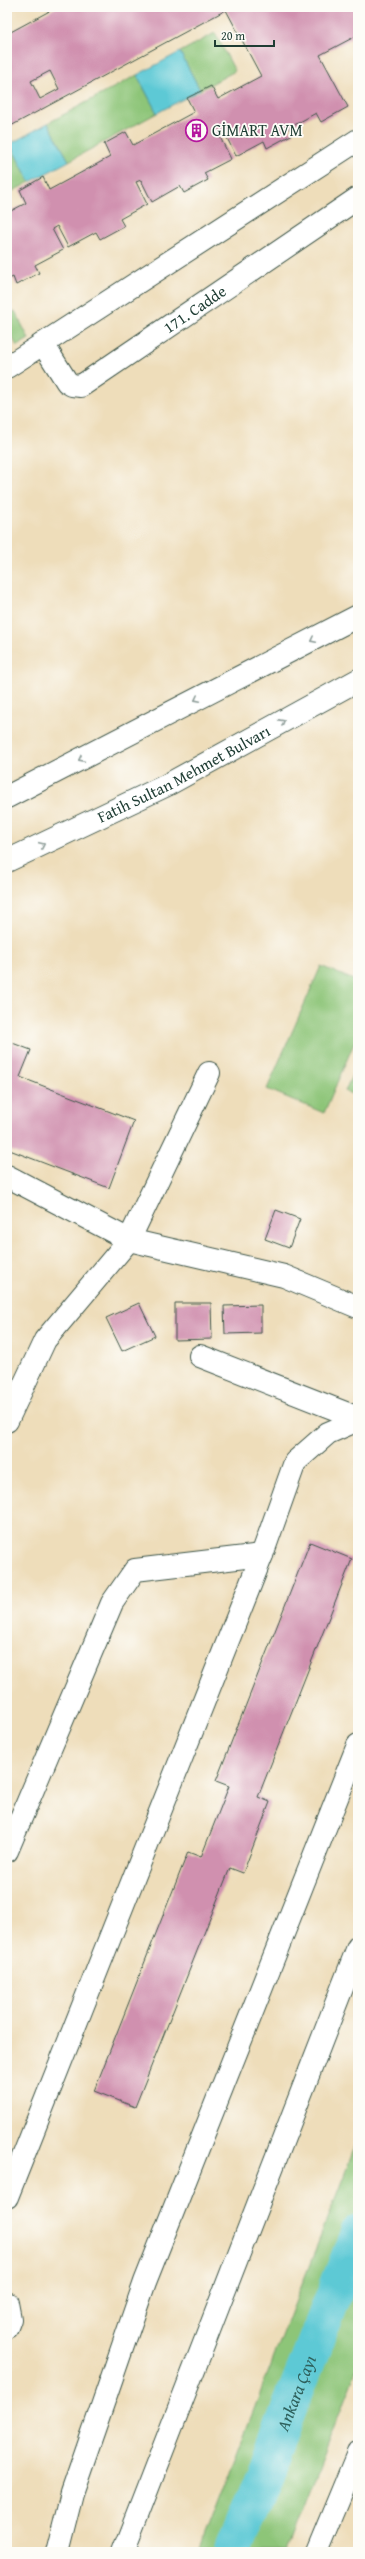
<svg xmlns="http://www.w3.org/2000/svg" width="365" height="2559" viewBox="0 0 365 2559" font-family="'Gentium Book Plus',serif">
<rect width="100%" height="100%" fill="#fdfcf7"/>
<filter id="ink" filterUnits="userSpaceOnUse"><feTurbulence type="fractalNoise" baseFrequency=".025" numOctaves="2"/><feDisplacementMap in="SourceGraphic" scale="8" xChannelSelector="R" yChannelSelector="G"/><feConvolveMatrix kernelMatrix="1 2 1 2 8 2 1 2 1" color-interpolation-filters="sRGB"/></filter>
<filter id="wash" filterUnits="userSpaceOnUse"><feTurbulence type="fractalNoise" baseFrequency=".012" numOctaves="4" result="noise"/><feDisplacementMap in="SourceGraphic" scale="16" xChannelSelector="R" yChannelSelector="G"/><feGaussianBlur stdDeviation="0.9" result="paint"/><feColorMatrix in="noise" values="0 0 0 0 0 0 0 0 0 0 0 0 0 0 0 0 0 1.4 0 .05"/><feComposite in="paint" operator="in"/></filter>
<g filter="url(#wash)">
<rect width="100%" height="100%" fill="#eeddba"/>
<path fill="#8dc578" stroke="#568156" d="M215,33L235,71L200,90L180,52Z
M137,75L157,113L69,161L48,123Z
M10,144L30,182L7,194V145Z
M15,311L29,339L17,346L10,333L7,335V315Z
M321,966L358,982V1034L324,1113L267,1089Z
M358,1062V1097L345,1091Z
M358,2139V2365L286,2552H199Z"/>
<path fill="#5dc9d5" stroke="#3e8384" d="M180,52L200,90L157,113L137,75Z
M48,123L69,161L30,182L10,144Z"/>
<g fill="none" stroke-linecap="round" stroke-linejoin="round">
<path stroke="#5dc9d5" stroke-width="36" id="s1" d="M233,2552L358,2233"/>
</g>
<g id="blocks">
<path fill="#d090af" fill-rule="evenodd" d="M57,7H358V35L320,55L348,107L321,122L316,113L289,128L293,134L267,148L264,141L236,156L225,134L220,137L231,159L204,173L208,180L184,193L180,186L152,202L141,180L136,182L147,204L120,219L124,226L100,239L96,232L68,247L57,226L52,229L63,250L35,265L39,273L16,285L13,277L7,280V213L26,203L20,190L43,177L49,190L110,157L104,144L126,132L133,145L194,112L187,98L211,86L218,99L261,76L226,10L7,128V34ZM50,71L59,89L40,99L31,81Z
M7,1041L31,1050L20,1077L134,1121L109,1188L7,1149Z
M276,1210L300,1219L289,1248L265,1239Z
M139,1303L155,1336L122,1351L106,1318Z
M175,1303H211L212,1339L175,1340Z
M261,1305V1333L225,1334L224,1306Z
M310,1542L352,1559L258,1797L270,1802L243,1873L230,1868L135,2107L94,2091L188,1852L201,1857L229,1786L216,1781Z"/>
</g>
</g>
<g filter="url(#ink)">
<use href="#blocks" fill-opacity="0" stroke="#3e5548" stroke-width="1"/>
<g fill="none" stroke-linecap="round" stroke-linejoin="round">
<defs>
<g id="minor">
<path id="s2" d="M43,344L67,382L72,385L81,386L358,198"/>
<path d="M7,367L358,140"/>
<path d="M7,1176L129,1240L284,1276L358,1307"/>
<path d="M200,1356L358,1418"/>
<path d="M7,1421L45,1340L129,1240L209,1073"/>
<path d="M7,1851L112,1603L135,1570L262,1555"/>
<path d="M7,2197L262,1555L295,1462L328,1433L358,1420"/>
<path d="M7,2303L10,2319L7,2327"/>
<path d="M57,2552L72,2493L145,2282L358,1745"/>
<path d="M123,2552L358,1947"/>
<path d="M317,2552L358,2453"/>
</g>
<g id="highway">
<path d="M7,797L358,616"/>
<path id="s3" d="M7,861L167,785L358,680"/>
</g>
</defs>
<use href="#minor" stroke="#3e5548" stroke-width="24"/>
<use href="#highway" stroke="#3e5548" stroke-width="24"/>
<use href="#minor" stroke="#fff" stroke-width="22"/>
<use href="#highway" stroke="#fff" stroke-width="22"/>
</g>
<defs><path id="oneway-chevron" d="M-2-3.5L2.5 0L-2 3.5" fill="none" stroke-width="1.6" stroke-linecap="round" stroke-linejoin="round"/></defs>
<g stroke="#8f9e9a">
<use href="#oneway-chevron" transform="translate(313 640) rotate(153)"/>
<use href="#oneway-chevron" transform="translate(197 699) rotate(153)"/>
<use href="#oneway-chevron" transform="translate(282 722) rotate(-29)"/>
<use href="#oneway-chevron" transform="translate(81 759) rotate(153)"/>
<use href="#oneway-chevron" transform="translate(42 845) rotate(-25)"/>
</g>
</g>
<defs>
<symbol id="building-ring" viewBox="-11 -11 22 22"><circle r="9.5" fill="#fdfcf7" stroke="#b5179e" stroke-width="1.5"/><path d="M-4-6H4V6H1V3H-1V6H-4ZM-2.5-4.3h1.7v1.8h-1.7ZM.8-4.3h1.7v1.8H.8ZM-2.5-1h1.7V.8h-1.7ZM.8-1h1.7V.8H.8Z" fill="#b5179e"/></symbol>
</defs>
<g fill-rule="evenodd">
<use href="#building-ring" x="184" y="118" width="25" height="25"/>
</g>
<g text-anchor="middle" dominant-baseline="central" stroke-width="3.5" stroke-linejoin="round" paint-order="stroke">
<g font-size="16" fill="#1f3d34" stroke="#fdfcf7" text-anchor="start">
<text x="212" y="130">GİMART AVM</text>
</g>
<g font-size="16" fill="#1f3d34" stroke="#fdfcf7">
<text stroke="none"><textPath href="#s2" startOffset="197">171. Cadde</textPath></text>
<text stroke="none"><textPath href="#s3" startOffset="197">Fatih Sultan Mehmet Bulvarı</textPath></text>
</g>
<g font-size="17" font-style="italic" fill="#2e605c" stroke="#fdfcf7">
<text stroke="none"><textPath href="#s1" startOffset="171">Ankara Çayı</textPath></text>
</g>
</g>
<rect width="365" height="2559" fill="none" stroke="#fdfcf7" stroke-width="24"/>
<path d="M215 40v6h59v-6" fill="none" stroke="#1f3d34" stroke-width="2"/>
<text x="221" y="40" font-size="12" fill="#1f3d34" stroke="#fdfcf7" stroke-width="3" paint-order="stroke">20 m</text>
</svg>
